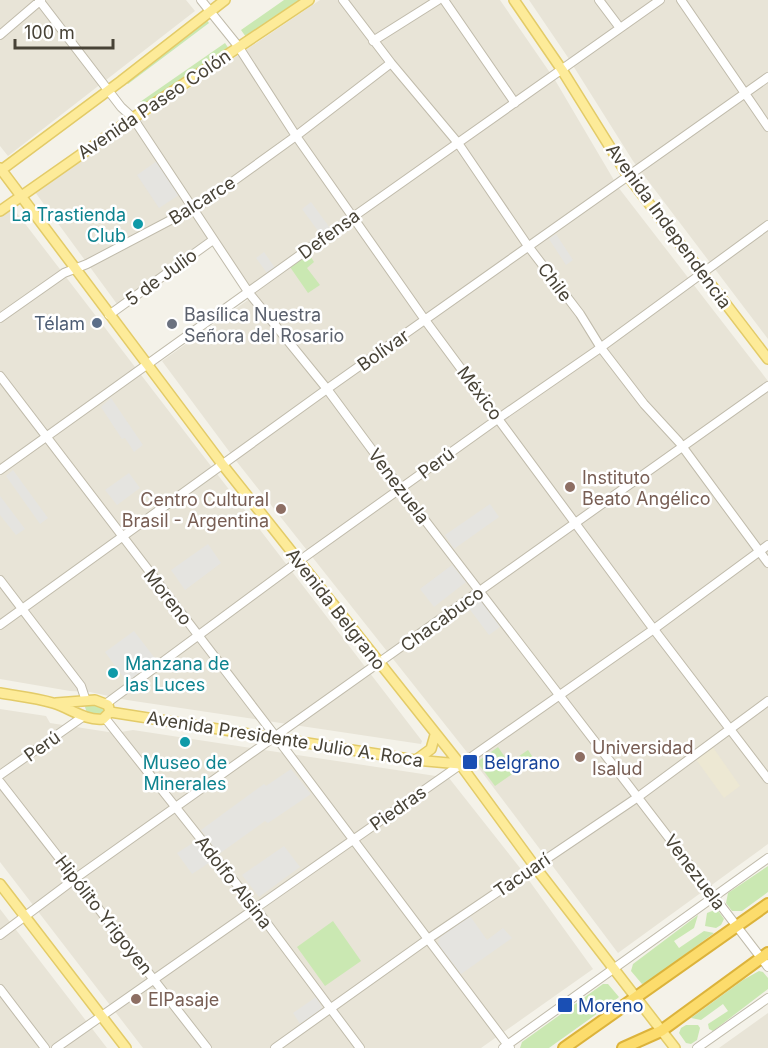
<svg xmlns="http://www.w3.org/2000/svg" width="768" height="1048" viewBox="0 0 768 1048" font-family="Inter,sans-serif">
<rect width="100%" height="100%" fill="#f4f2e9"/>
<path fill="#e8e4d7" d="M0,0H186L195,11L8,156L0,146Z
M320,0H500L555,80L618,187L768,381V844L618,953L466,751L237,462L162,361L255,295L213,234L117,304L35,192Z
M529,0H768V339L633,161L567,56Z
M13,208L422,741L421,744L127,700L90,692L70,691L0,679V217Z
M0,709L46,716L50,723L115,733L133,730L449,778L520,868L593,969L481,1048H143L0,862Z
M0,909L107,1048H0Z
M768,1013V1048H719Z"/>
<path fill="#ede8d3" d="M712,746L740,786L724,798L695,758Z"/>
<path fill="#cae8b2" d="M284,0H300L246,37L241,30Z
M206,19L209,23L128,84L125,81Z
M225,43L229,49L143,106L140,102Z
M309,254L314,262L307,268L320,285L308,293L290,267Z
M87,703L106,705L104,716L87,713L85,707Z
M498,747L509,763L528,750L534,759L495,786L477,762Z
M768,866V892L742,911H732L726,903L728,893Z
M717,909L724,919L721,925L716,928L705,926L707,913Z
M698,915L694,928L674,941L679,948L704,931L714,933L648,982L642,984L631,971L633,964Z
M333,921L361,961L325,986L297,947Z
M759,971L763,972L768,978V989L713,1031L709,1029L708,1024L728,1011L723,1004L701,1020L691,1018L743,980Z
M603,984H608L619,997L612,1003L549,1048H520L522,1042Z
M686,1025H698L700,1028L697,1040L691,1044L686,1043L679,1033L681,1028Z"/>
<path fill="#e5e4e0" d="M157,161L179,195L159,208L137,175Z
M311,202L330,228L321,235L302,209Z
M556,234L573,260L566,265L549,239Z
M264,252L275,268L267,273L256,258Z
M111,398L143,445L134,452L125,438L122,439L101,407Z
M13,470L48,518L40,524L6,476Z
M129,473L140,488L117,505L105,490Z
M0,496L25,529L16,535L0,515Z
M490,504L499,517L454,549L445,535Z
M208,544L221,563L185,590L171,570Z
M452,565L466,582L434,607L420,589Z
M480,599L500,627L489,635L468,607Z
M134,631L157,661L127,682L105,652Z
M291,769L311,794L268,823L265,821L219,854L201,830L264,784L266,786Z
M196,841L212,861L192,874L177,853Z
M284,846L300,867L259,897L242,875Z
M470,916L487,940L503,928L512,938L461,974L438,945L439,938Z
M316,997L322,1007L321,1011L300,1024L293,1013Z"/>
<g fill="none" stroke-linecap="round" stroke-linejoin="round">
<defs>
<path id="minor" d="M39,0L121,107L133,118L249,293L327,389L401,489L768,967
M201,0L238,46L296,136L425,320L649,623L768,779
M343,0L391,63L458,143L528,246L580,314L601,348L644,404L679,442L768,563
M444,0L515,103
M599,0L620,28
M681,0L768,127
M0,35L41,0
M373,41L438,0
M109,315L213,240
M0,318L64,273L87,264L203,203L296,136L391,63
M0,376L276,737L510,1048
M0,470L353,217L660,0
M0,580L81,686L86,701
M0,625L327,389L768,77
M107,703L299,561L499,418L596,351L768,225
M105,718L257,910L360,1048
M0,775L84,716
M0,782L207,1048
M0,935L80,875L768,386
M0,989L45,1048
M56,1048L654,629L768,545
M275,1048L428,939L638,797L768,701
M503,1048L768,858
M697,1048L768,998"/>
<path id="major" d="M514,0L562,70L628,176L768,359
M0,168L222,464L460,764L539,872L675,1048
M0,171L121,81L225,0
M0,211L133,118L309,0
M0,693C17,696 36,698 53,703C70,708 85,721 103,719L110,712
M56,703L95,700L108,705L110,712
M110,712L415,760L460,764
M416,760L431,749L435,735
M0,884L126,1048"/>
<path id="highway" d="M564,1048L768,904
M623,1048L661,1031L768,953"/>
</defs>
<use href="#minor" stroke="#c0bbab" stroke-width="10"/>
<use href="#major" stroke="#e3cb68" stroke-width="12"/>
<use href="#highway" stroke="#dcb33b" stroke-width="14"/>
<use href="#minor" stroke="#fff" stroke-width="8"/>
<use href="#major" stroke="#fdeb99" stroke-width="9"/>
<use href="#highway" stroke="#fcdc6c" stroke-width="10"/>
</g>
<g fill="#0f9aa8" stroke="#fff" stroke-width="2">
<circle cx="138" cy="224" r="6"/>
<circle cx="113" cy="673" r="6"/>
<circle cx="185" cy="742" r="6"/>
</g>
<circle fill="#5c6f8a" stroke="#fff" stroke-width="2" cx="97" cy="323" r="6"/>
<circle fill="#6b7280" stroke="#fff" stroke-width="2" cx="172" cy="324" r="6"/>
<g fill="#8d6e63" stroke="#fff" stroke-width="2">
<circle cx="570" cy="487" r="6"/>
<circle cx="281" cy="509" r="6"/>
<circle cx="580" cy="757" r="6"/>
<circle cx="136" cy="999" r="6"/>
</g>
<g fill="#1a4fb4" stroke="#fff" stroke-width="2">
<rect x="462" y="754" width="16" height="16" rx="3"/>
<rect x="557" y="997" width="16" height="16" rx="3"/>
</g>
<g text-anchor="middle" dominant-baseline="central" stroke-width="5" stroke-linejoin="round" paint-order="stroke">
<g font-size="18" fill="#484337" stroke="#fff">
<text transform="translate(154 104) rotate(-34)">Avenida Paseo Colón</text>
<text transform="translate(202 200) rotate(-32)">Balcarce</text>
<text transform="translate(669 226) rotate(54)">Avenida Independencia</text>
<text transform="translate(329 234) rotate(-36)">Defensa</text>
<text transform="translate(161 277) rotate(-36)">5 de Julio</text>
<text transform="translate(555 282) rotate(53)">Chile</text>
<text transform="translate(383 350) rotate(-35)">Bolívar</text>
<text transform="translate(480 393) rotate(53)">México</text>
<text transform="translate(436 463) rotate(-36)">Perú</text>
<text transform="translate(399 486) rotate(53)">Venezuela</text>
<text transform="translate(168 597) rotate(52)">Moreno</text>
<text transform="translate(336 609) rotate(52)">Avenida Belgrano</text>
<text transform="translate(442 619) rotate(-36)">Chacabuco</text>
<text transform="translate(285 739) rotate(9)">Avenida Presidente Julio A. Roca</text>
<text transform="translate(42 746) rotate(-35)">Perú</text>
<text transform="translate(398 808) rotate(-35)">Piedras</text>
<text transform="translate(695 872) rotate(53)">Venezuela</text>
<text transform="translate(522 875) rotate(-34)">Tacuarí</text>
<text transform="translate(234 882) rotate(52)">Adolfo Alsina</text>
<text transform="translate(104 915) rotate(52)">Hipólito Yrigoyen</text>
</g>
<g font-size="18" fill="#0d838f" stroke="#fff" text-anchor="end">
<text x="126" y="214">La Trastienda<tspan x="126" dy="21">Club</tspan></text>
<text x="125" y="663" text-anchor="start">Manzana de<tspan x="125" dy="21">las Luces</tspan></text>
<text x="185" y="762" text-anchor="middle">Museo de<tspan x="185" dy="21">Minerales</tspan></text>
</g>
<g font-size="18" fill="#5b616d" stroke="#fff" text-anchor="start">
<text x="184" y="314">Basílica Nuestra<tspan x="184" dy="21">Señora del Rosario</tspan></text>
</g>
<g font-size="18" fill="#4e5e75" stroke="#fff" text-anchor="end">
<text x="85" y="323">Télam</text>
</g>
<g font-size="18" fill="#785e54" stroke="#fff" text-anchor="start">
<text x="582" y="477">Instituto<tspan x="582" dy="21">Beato Angélico</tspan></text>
<text x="269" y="499" text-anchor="end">Centro Cultural<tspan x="269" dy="21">Brasil - Argentina</tspan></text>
<text x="592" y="747">Universidad<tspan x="592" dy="21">Isalud</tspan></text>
<text x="148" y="999">ElPasaje</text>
</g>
<g font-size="18" fill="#164399" stroke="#fff" text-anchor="start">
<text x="484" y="762">Belgrano</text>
<text x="578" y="1005">Moreno</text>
</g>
</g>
<path d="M15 39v9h98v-9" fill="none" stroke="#484337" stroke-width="3"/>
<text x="24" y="39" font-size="18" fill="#484337" stroke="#ffffff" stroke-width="4.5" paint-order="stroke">100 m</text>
</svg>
